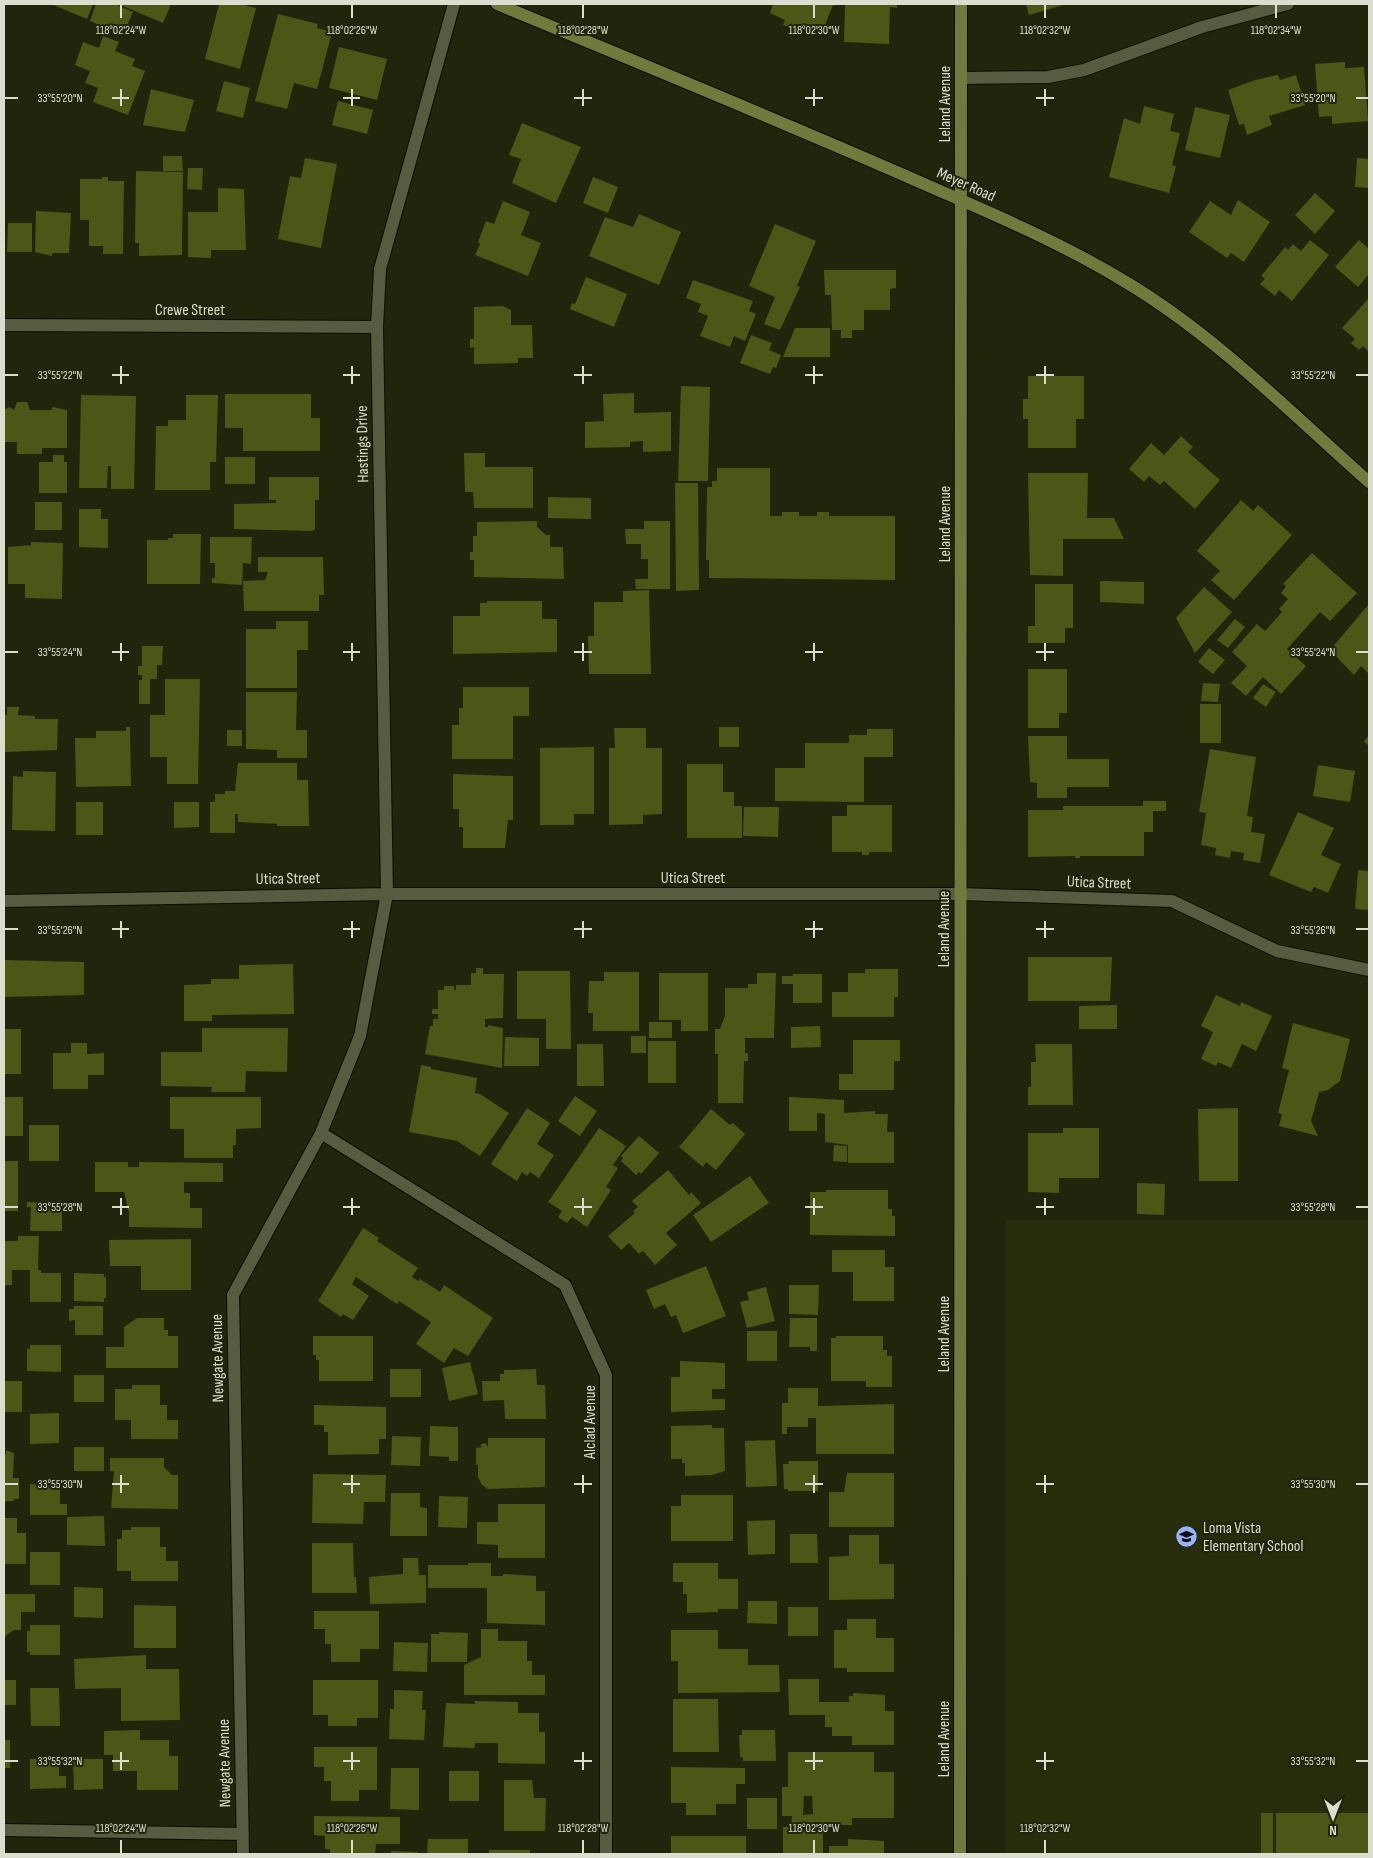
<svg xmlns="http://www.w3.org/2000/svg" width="1373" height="1858" viewBox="0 0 1373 1858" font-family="'Sofia Sans Condensed',sans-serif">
<rect width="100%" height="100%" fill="#21250b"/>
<path fill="#272d0a" d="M1005,1220H1369V1854H1005Z"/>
<path fill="#4c5617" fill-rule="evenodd" d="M51,4H93L87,19Z
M96,4H115L133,12L123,35L90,21Z
M118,4H176L175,6L171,4L163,23Z
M219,4H240L256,8L240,69L205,59Z
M773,4H836L835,6L833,5L822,33L796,24L794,29L783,25L785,20L770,13Z
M845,4H897V8L890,7L889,44L844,42Z
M1026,4H1067L1029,15Z
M278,14L318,24L317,28L332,32L317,89L294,83L287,109L255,101Z
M103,36L119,42L115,51L135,59L132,66L145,71L128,115L93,102L98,88L85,83L90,71L75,65L83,42L99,48Z
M339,47L387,59L377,100L329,88Z
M1345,62V68L1364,67L1368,121L1332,124V116L1319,117L1315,64Z
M1278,75L1280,80L1296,75L1305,105L1269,116L1272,125L1247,135L1244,124L1239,125L1228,90L1255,80Z
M224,81L250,88L243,118L216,111Z
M151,89L194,100L185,132L143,125Z
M338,101L373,110L367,134L332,125Z
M1144,106L1174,114L1170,131L1180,133L1172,165L1176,166L1169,193L1109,177L1124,118L1140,124Z
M1195,107L1230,115L1220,158L1185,150Z
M522,123L581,147L556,203L512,183L521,159L509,155Z
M163,156H182L183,171H163Z
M305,158L337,164L321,248L278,239L290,176L301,178Z
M1357,158L1369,159V188L1355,187Z
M188,168H203L202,190L187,189Z
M136,171L183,172L182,255L139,256V243H135Z
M102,177H108V181H124L123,254H103V246H89V220H80V179H102Z
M593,177L618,187L608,213L583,203Z
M218,188L244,189L246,250H211V258L188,257V212H218Z
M1315,193L1335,211L1315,234L1295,215Z
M1238,200L1270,222L1244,262L1231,253L1227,258L1189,232L1210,201L1231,215Z
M503,201L530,212L521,235L541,243L528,276L475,255L480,244L478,242L486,221L494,224Z
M36,211L71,213L69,253H52V256L35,252Z
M639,214L681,232L659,285L589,256L605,217L633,227Z
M8,223H32V252H7Z
M775,224L816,241L797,286L800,287L780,330L764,324L775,297L749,286Z
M1310,240L1329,255L1292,301L1279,290L1275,296L1260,284L1265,279L1261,276L1285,247L1288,250L1293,244L1301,251Z
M1359,240L1369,249V274L1358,287L1335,267Z
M824,270H896V288L890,289V310H864V330H852V338H841V330H832L831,295H825Z
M586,277L627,294L614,327L570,309L572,303L575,304Z
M693,280L753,301L749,311L756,314L745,341L734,336L730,347L700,336L708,316L698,312L701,304L686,298Z
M1369,298V352L1363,346L1359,350L1351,343L1355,339L1342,328Z
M503,306L511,310V325H532L533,358H518V363L474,364V347L470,348V339H474V307Z
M795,328H830V357H783Z
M751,335L772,343L769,350L781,355L776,368L773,367L770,374L740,363Z
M1028,376H1084V419H1076V448H1028V419H1023V399H1028Z
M681,386L710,387L708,481H678Z
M634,393V413L671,412V451L643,452V441L630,442V447L585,448V422L604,421L603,394Z
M225,394H311V418H320V451H243V428H225Z
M81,395L136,396L134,489H111V466H108L107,488H79Z
M186,395H218L216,462H210V490H155L156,426H168V420H186Z
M17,402H27L30,410H51L53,407L67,410V448H42V454H17V442H4V410L9,407L14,410Z
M1181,436L1193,447L1188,452L1220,480L1195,509L1164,481L1160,485L1149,476L1144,482L1129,469L1151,443L1164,455Z
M464,453H485V467H533V508H474L473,492H465Z
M53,455H64V462H67V493H39V462H53Z
M225,457H255V484H225Z
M717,468H770V516H782V512H799V516H817V512H829V516H895V580L709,578V560H706L707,487H712V481H717Z
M1028,473H1088L1087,518H1114L1124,539H1063V576L1030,575Z
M269,477H319V500H315V529L312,531L234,529V504L276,503V500H269Z
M675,483H698L699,590L676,591Z
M548,497L591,498V519L548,518Z
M1241,500L1253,511L1258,505L1292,535L1234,600L1211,580L1220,571L1197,551Z
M35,502H62V530H35Z
M79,509H101V519H108V548L79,547Z
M537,521V527L546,535H550V547H563L564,579L474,577V560H470V552H473V536H477V522Z
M644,521H670V589H636L635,579H648V559H641V544H626L625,529H644Z
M173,534H201L200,584H147V540H168V538H173Z
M210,537H252L251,564L243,563L242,585L212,583V578H215V563H210Z
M31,542L63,543L62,599L25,598V584H8V547L31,545Z
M1312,553L1357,593L1330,621L1320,612L1287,649L1306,666L1281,694L1263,677L1246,696L1231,683L1247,666L1232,652L1257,624L1265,631L1282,612L1279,609L1288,599L1281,593L1286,586L1283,584Z
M258,557H323L324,595H319V611H244L243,581L265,580L268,572H258Z
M1100,581L1144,582V604L1100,602Z
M1035,584H1073V628H1065V643H1028V626H1035Z
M1204,587L1232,612L1195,653L1176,618Z
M649,590L651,674H589L588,636H594V602H623V591Z
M487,601H542V619H557V652L453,654V616H480V603H487Z
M1369,604V674L1361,666L1354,675L1330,650Z
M1235,619L1245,627L1228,648L1217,640Z
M276,621H308V650H297V688H246V629H276Z
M142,646H163L162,665H157V679H150V704H139V680H142V675H138V666H142Z
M1209,648L1225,660L1213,674L1198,662Z
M1028,669H1067V713H1059V728H1028Z
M165,679H200L198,784H167V757H150V715H165Z
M1203,683L1220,684L1218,702L1201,701Z
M1263,684L1276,692L1266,707L1253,698Z
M463,687H529V716H513V759H452V725H459V708H463Z
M246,692H297L296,730H307V758H277V750L246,749Z
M1200,704H1221V743H1200Z
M7,707H19L18,715L35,716V719H58L57,750L4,752V715H7Z
M126,727H130L131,786L76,787L75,738H96V731H126Z
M719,727H739V747H719Z
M614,728H646V748H662V814L643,815V824L609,825V748H615Z
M867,729H893V757H864V802L775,801V768H805V743H849V735H867Z
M227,730H242V746H227Z
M1369,735V746L1364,741Z
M1028,736H1067V759H1109V787H1067V798H1037V783L1030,782Z
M594,747V814H574V825H540V748Z
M1210,749L1256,757L1247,816L1253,817L1251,832L1265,834L1260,863L1243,860L1244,853L1231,851L1230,858L1215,855L1216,848L1201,845L1206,813L1199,812Z
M238,763H297V780H308L309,826H277V824L238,822V814H235V833H210V802H215V794H225V791H235Z
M687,764H723V792H734V806H742V838H687Z
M1318,765L1355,771L1350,802L1313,796Z
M23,771L56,772L55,831L12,830L13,776L23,777Z
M453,774L513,776V820H508L505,848H463V827H459V809H453Z
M1143,801H1166V811H1153V832H1144V856H1080V858H1075V856L1028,857V810H1063V806H1143Z
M76,802H103V835H76Z
M174,802H199V827L174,828Z
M847,805H892V852H869V855H862V852H832V816H847Z
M744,807H779L778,837L743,836Z
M1298,812L1334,828L1321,855L1341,864L1328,893L1314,887L1311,892L1269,875Z
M1358,870L1369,871V910L1355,909Z
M1028,957H1112L1110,1001H1028Z
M4,960L84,962V995L4,997Z
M293,964L294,1014L212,1015V1021H184V985L211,984V979H239V965Z
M476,968H483V974H504L503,1018L485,1019V1027H488V1025L503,1028L502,1068L425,1054L430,1026H433V1019H438V1014H432V1009H438V990H444V986H454V990H456V985H471V973H476Z
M865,969H898V997H894V1017H832V992H848V973H865Z
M517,971H570L571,1049H546V1019H517Z
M604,972H639V1031H593V1013H588L589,981H604Z
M659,973H708V1031H681V1020H659Z
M757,973H776L774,1038H745V1053H748V1061H744L743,1103H718V1054H715V1029H720L725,1016V988H748V984H757Z
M793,974H822V1003H793V984H782V976H793Z
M1216,995L1240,1006L1241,1002L1272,1016L1256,1051L1242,1044L1231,1068L1218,1062L1216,1066L1201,1059L1213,1032L1201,1026Z
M1117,1005V1029H1079V1006Z
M649,1022H672V1038H649Z
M1293,1023L1350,1039L1340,1081L1328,1090L1319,1092L1311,1121L1318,1136L1279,1126L1282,1114L1278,1113L1289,1070L1282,1068Z
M820,1026L821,1047L791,1048V1027Z
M202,1028H288L287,1072L246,1071L245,1092H211L212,1087L161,1086V1052H202Z
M4,1029H21V1074H4Z
M631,1036H646V1053H631Z
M505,1037L539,1038V1066H504Z
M853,1040H900V1061H894V1090H839V1074H853Z
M648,1041H676V1083H648Z
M71,1043H87V1054L104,1053V1075H88V1089H53V1053H71Z
M577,1044H603L604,1086H577Z
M1035,1044H1072L1073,1105H1028V1087H1031V1062H1036Z
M421,1065L431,1067V1069L477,1078L475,1093L480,1094L509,1113L480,1156L457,1141L409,1132Z
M575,1096L597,1111L580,1136L558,1121Z
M4,1097H23V1136H4Z
M170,1097H261V1128L236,1129V1145H233V1158H184V1129H170Z
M789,1097L844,1100V1113L875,1111V1114H888L887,1132H894V1163H848V1145L825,1142V1114L817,1113V1131H789Z
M527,1108L550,1123L537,1144L554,1155L539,1178L530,1172L527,1176L522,1172L517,1181L491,1164Z
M1238,1108V1181H1199L1198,1109Z
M711,1109L730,1125L733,1123L745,1134L716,1170L706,1162L703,1167L679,1147Z
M29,1125H59V1161H29Z
M599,1128L626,1146L613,1165L618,1168L606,1187L611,1190L587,1227L572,1217L567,1223L558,1217L562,1211L548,1202Z
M1063,1128H1099V1178H1059V1193L1028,1192V1133H1063Z
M639,1136L659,1153L641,1174L639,1172L636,1175L621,1161L623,1158L621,1156Z
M834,1145L847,1146V1162L833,1161Z
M4,1161H18V1211H4Z
M95,1162H128V1167H139V1162L223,1163V1182H184V1193H190V1208H202V1228L129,1227V1213L124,1192H95Z
M668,1170L689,1195L691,1192L701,1203L666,1233L677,1245L655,1265L643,1251L639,1254L629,1243L621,1250L608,1236L635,1213L633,1211L638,1207L632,1201Z
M750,1176L769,1203L711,1242L693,1215Z
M1137,1183L1165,1184L1164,1215L1137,1214Z
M826,1190H888V1209H892V1216H895V1236L810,1235V1192H826Z
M27,1202L62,1203V1231H30L31,1207H27Z
M363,1228L379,1238L377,1241L418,1268L412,1277L418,1281L420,1279L440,1292L444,1285L493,1318L468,1356L454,1348L444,1363L416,1344L431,1322L399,1301L397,1304L356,1277L352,1284L369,1296L353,1320L343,1314L341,1317L318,1301Z
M18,1236H39L38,1270H41V1273H61V1302H30V1270H12V1285H4V1241H18Z
M191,1239V1290H141V1266H110L109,1240Z
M832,1250H885V1267H894V1301H853V1272H832Z
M706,1266L726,1316L683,1333L676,1315L671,1317L665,1304L654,1309L646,1290Z
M74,1273L104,1274V1277H106V1298H104V1302L74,1301Z
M789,1285H819L818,1315L789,1314Z
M766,1287L775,1321L747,1328L740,1302L749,1300L747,1292Z
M74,1306H103V1335H75V1320L69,1321V1309H74Z
M137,1318H164V1330H168V1336H178V1368H106V1347H124V1327Z
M790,1318H817V1351H810V1347H789Z
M747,1331H777V1361H747Z
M313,1336H373V1381H319V1360H316V1355H313Z
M836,1336H883V1350H887V1356H892V1387H866V1381H831V1338H836Z
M30,1345H61V1372L27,1371V1349H30Z
M680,1361L725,1363V1389H712V1399H725V1410L671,1412V1377H680Z
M470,1362L478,1394L449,1401L442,1368Z
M390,1369H421V1397H390Z
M536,1369L537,1385H545L546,1419H505L504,1400L483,1401L482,1381H500V1374H504V1370Z
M74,1375H104V1402H74Z
M4,1381H22V1412H4Z
M132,1385H160V1405H167V1420H178V1439H131V1420H115V1389H132Z
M788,1388H818V1406L894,1404V1454H816V1418H808V1427H787V1434H782V1403H788Z
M314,1405L386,1407V1439H379V1454L328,1455V1432H324V1425H314Z
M59,1413V1443L30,1444V1414Z
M712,1425V1428H724L725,1471L712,1475L685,1476V1463H682V1459H671V1426Z
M430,1426L458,1427V1461H449V1457L429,1456Z
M392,1436L421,1437L420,1466L391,1465Z
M488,1438H545V1487L488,1489L482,1485L478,1477V1465H476V1448L482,1447L480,1445L484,1443L488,1446Z
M775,1440L777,1486L746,1487L745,1441Z
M74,1447H104V1471H74Z
M6,1450L14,1453L13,1478H19V1499H14V1501H4V1454H6Z
M110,1458H164V1467L172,1475H178V1509L111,1508L114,1471H110Z
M788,1461H818V1491H788V1489H784L783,1464H789Z
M847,1473H894V1527H829V1492H844Z
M313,1474L386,1475L385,1502H364L363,1524L312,1523Z
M30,1484L60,1485V1504H67V1515H30Z
M391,1493H420V1507L427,1508V1536H390Z
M681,1495H733V1541H671V1506H681Z
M439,1496L468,1497L467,1528L438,1527Z
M498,1504H545V1558H498V1545L477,1544V1522H498Z
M104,1516L105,1546L67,1545V1517Z
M4,1518H17V1533H26V1564H4Z
M775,1520V1554L748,1555L747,1521Z
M131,1527H160V1547H166V1561H178V1581H131V1571H117V1539H122V1530H131Z
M790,1534H817L818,1563H790Z
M849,1535H879V1564H894V1599L829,1600V1557L849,1556Z
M312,1543H353L354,1577H356L357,1593H312Z
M30,1552H60V1585H30Z
M403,1558H418L419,1575H426V1603L370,1604L369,1577L403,1574Z
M468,1563H491V1576H503V1574L536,1576V1591H545V1625L487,1623V1588H428V1565H468Z
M673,1563H718V1579H738V1609H718V1612L687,1613V1594H683V1582H673Z
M74,1587L103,1588V1618L74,1617Z
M4,1594H35V1612H21V1630H14L4,1637Z
M748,1601H777V1624L747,1623Z
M134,1605L176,1606V1648H134Z
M788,1607H818V1636H788Z
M314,1611H379V1649H360V1662H331V1644H325V1629H314Z
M847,1619H876V1638H894V1672H847V1668H834V1630H847Z
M30,1625H60V1655H30V1652H27V1631H30Z
M481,1629H498V1641H527V1661H532V1675H545V1695H464V1665L481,1657Z
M671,1630H718V1649H748V1665H779L780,1692L678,1693V1661H671Z
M439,1632L468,1633L467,1662H431V1634H439Z
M394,1642L428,1643L427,1672L393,1671Z
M146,1655V1669H179L180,1720L121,1721V1688L75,1689L74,1659Z
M788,1679H819V1702H849V1696H853V1693L885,1695V1711H894V1745H852V1736H832V1727H825V1715H789Z
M4,1680H16V1705H4Z
M313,1680H378V1718H357V1726H328V1715H313Z
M30,1688H59L60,1726H31Z
M394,1690L423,1691L422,1710H426L424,1740L389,1739L390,1709H394Z
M673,1699H718L719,1752H673Z
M475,1701L518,1702V1713H539V1732H545V1764L498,1763V1743H475L474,1748L443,1747L446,1703L475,1704Z
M140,1730V1740H169V1756H178V1790H137V1771H113V1755H104V1731Z
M742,1730H775L776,1761H743V1757H740L739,1735H742Z
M4,1740H10V1768H4Z
M314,1747H377V1790H359V1801H331V1781H324V1767H314Z
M788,1752H874V1772H894V1818H852V1825H823V1854H783V1827H791L792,1816H782V1787H788ZM804,1796H812L813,1814L803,1815Z
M30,1759H59V1776H66V1788L30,1789Z
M73,1759H103V1789L74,1790Z
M671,1767L745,1768V1784H736V1804H716V1815H686V1803H671Z
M391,1768H419V1810L390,1809Z
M449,1771H479V1801H449Z
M504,1780H532L534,1798H546L545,1831H504Z
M747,1798H777V1829H747Z
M1261,1813H1273V1854H1261Z
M1276,1813H1369V1854H1276Z
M314,1816L400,1817V1844H376L375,1854H330V1849H325V1836L314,1835Z
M671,1836H746V1854H671Z
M428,1839H468V1854H427Z
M848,1839L884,1841V1854H829V1846H848Z
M489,1850H530V1854H489Z
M391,1851L418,1852V1854H391Z"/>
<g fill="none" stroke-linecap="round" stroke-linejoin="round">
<defs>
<path id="street" d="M961,78L1048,77L1084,70L1202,27L1288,4
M4,325L377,327
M4,901L387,894H961L1172,901L1277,951L1369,970
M321,1133L565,1285L606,1375V1854
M4,1830L243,1834
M243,1854L233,1295L321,1133L360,1036L387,894L377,327L380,269L454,4"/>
<path id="secondary" d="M497,4C634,61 771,117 906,176C980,209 1055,239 1124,281C1215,335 1291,413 1369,482
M960,1854L961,4"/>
</defs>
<use href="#street" stroke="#0b0e00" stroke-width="14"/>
<use href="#secondary" stroke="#0b0e00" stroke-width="14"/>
<use href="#street" stroke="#565c40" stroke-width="12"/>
<use href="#secondary" stroke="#707a3c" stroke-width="12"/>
</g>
<path fill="none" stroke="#dadece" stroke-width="2" d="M121,5V18M352,5V18M583,5V18M814,5V18M1045,5V18M1276,5V18M121,89V106M352,89V106M583,89V106M814,89V106M1045,89V106M5,98H18M112,98H129M343,98H360M574,98H592M805,98H823M1036,98H1054M1356,98H1368M121,366V384M352,366V384M583,366V384M814,366V384M1045,366V384M5,375H18M112,375H129M343,375H360M574,375H592M805,375H823M1036,375H1054M1356,375H1368M121,643V661M352,643V661M583,643V661M814,643V661M1045,643V661M5,652H18M112,652H129M343,652H360M574,652H592M805,652H823M1036,652H1054M1356,652H1368M121,921V938M352,921V938M583,921V938M814,921V938M1045,921V938M5,929H18M112,929H129M343,929H360M574,929H592M805,929H823M1036,929H1054M1356,929H1368M121,1198V1215M352,1198V1215M583,1198V1215M814,1198V1215M1045,1198V1215M5,1207H18M112,1207H129M343,1207H360M574,1207H592M805,1207H823M1036,1207H1054M1356,1207H1368M121,1475V1493M352,1475V1493M583,1475V1493M814,1475V1493M1045,1475V1493M5,1484H18M112,1484H129M343,1484H360M574,1484H592M805,1484H823M1036,1484H1054M1356,1484H1368M121,1752V1770M352,1752V1770M583,1752V1770M814,1752V1770M1045,1752V1770M5,1761H18M112,1761H129M343,1761H360M574,1761H592M805,1761H823M1036,1761H1054M1356,1761H1368M121,1840V1853M352,1840V1853M583,1840V1853M814,1840V1853M1045,1840V1853"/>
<defs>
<symbol id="school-disc" viewBox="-11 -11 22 22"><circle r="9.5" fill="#9ab5fd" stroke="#21250b"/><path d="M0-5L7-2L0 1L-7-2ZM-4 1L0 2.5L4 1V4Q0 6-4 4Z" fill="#111"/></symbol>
</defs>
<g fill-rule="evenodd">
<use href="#school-disc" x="1174" y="1524" width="25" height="25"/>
</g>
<g text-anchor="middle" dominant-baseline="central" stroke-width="4" stroke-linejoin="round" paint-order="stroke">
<g font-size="16" fill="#dadece" stroke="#21250b">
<text transform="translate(945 104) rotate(-90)">Leland Avenue</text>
<text transform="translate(966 185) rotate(24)">Meyer Road</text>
<text x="190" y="310">Crewe Street</text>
<text transform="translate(363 444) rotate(-91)">Hastings Drive</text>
<text transform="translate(945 524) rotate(-90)">Leland Avenue</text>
<text x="693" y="878">Utica Street</text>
<text transform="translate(288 879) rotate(-1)">Utica Street</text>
<text transform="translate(1099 883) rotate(2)">Utica Street</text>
<text transform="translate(944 929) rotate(-90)">Leland Avenue</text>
<text transform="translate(944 1334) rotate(-90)">Leland Avenue</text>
<text transform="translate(218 1358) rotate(-91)">Newgate Avenue</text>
<text transform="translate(590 1422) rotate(-90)">Alclad Avenue</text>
<text transform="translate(944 1739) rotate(-90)">Leland Avenue</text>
<text transform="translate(225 1763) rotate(-91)">Newgate Avenue</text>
</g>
<g font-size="16" fill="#dadece" stroke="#21250b" text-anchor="start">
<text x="1203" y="1528">Loma Vista<tspan x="1203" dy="18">Elementary School</tspan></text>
</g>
</g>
<g font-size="12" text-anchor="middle" fill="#dadece" stroke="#21250b" stroke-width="4" stroke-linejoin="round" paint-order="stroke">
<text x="121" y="34">118°02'24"W</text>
<text x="352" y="34">118°02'26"W</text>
<text x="583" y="34">118°02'28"W</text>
<text x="814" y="34">118°02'30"W</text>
<text x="1045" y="34">118°02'32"W</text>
<text x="1276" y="34">118°02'34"W</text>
<text x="1313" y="102">33°55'20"N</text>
<text x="60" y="102">33°55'20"N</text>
<text x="1313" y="379">33°55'22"N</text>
<text x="60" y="379">33°55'22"N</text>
<text x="1313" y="656">33°55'24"N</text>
<text x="60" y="656">33°55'24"N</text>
<text x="1313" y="934">33°55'26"N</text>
<text x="60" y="934">33°55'26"N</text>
<text x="1313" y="1211">33°55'28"N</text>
<text x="60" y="1211">33°55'28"N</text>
<text x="60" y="1488">33°55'30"N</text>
<text x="1313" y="1488">33°55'30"N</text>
<text x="60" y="1765">33°55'32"N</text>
<text x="1313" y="1765">33°55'32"N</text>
<text x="121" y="1832">118°02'24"W</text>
<text x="352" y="1832">118°02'26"W</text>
<text x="583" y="1832">118°02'28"W</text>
<text x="814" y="1832">118°02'30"W</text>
<text x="1045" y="1832">118°02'32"W</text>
</g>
<rect width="1373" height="1858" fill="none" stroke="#dadece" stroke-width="10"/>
<g transform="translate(1333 1818) rotate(180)" stroke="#21250b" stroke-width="4" paint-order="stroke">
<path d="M0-4L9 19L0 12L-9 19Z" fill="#dadece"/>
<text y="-8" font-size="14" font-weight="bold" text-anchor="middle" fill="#dadece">N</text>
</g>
</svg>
